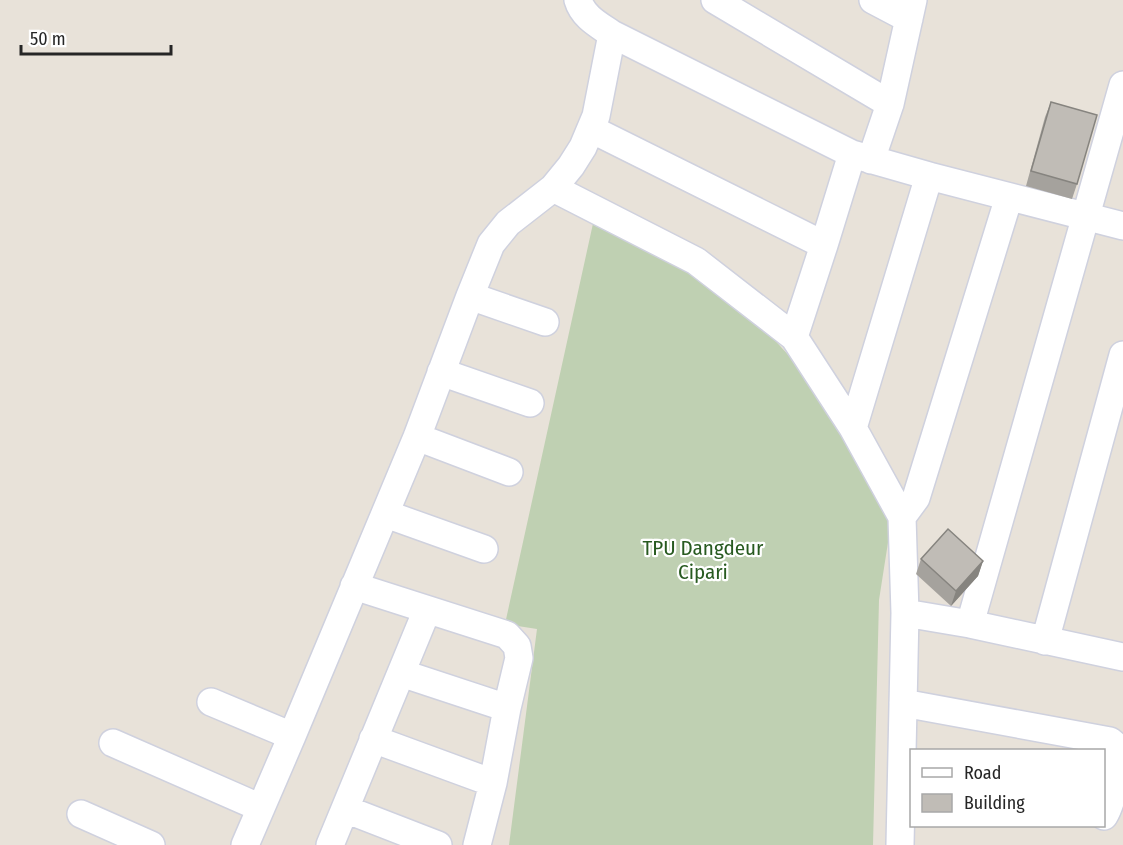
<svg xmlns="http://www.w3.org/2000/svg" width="1123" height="845" viewBox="0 0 1123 845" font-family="'Fira Sans Condensed',sans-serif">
<rect width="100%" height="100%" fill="#e8e2d9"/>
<path fill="#bfd0b2" d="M594,219L725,286L846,418L894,504L879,600L873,845H509L537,629L505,624Z"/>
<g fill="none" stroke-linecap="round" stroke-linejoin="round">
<defs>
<path id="minor" d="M578,0C583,17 599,25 612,34L852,154L929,176L1123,226
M715,0L890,104
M873,0L909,19
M591,129L824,245
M871,160L890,104L913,0
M553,188L696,261L794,337L853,428L902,517L905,613L900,845
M470,296L545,322
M794,337L824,245L852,154
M441,372L530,403
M853,428L929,176
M417,437L509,472
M386,514L484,549
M902,517L916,498L1009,197
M354,586L507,635L517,646L519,658L507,708L493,783L477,845
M905,613L970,624L1123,657
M970,624L1123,85
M1045,641L1123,355
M401,673L507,708
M211,702L292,736
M903,703L1110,741C1114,744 1114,744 1116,749C1121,764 1112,803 1104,816
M373,739L493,783
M113,743L261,808
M345,809L438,845
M81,814L151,845
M245,845L292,736L417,437L470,296L491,244L508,223L553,188L571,166L583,147L596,116L612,34
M330,845L427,610"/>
</defs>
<use href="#minor" stroke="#cfd1de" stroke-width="30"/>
<use href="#minor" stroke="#fff" stroke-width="27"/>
</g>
<path fill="#a5a29d" d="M1051,102L1077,184L1072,199L1026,186L1045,117Z
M921,559L983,561L978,576L951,606L916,574Z"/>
<path fill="#86847f" d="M983,561L978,576L951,606L956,591Z"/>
<path fill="#c0bcb6" stroke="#86847f" stroke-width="1.5" d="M1051,102L1097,115L1077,184L1031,171Z
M948,529L983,561L956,591L921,559Z"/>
<g text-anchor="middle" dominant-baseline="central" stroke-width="4.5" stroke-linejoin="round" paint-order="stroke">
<g font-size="21" fill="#285a20" stroke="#fff">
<text x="703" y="548">TPU Dangdeur<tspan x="703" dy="24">Cipari</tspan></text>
</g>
</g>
<rect x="910" y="749" width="195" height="78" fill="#ffffff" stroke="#a8a8a8" stroke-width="1.5"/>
<rect x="922" y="768" width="30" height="9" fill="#ffffff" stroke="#a8a8a8" stroke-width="1.5"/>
<text x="964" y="779" font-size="18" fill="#262626">Road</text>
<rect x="922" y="794" width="30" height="18" fill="#c0bcb6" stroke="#a8a8a8" stroke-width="1.5"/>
<text x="964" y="809" font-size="18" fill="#262626">Building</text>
<path d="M21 45v9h150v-9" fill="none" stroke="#262626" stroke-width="3"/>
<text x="30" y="45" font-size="18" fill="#262626" stroke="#ffffff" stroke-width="4.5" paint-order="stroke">50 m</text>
</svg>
